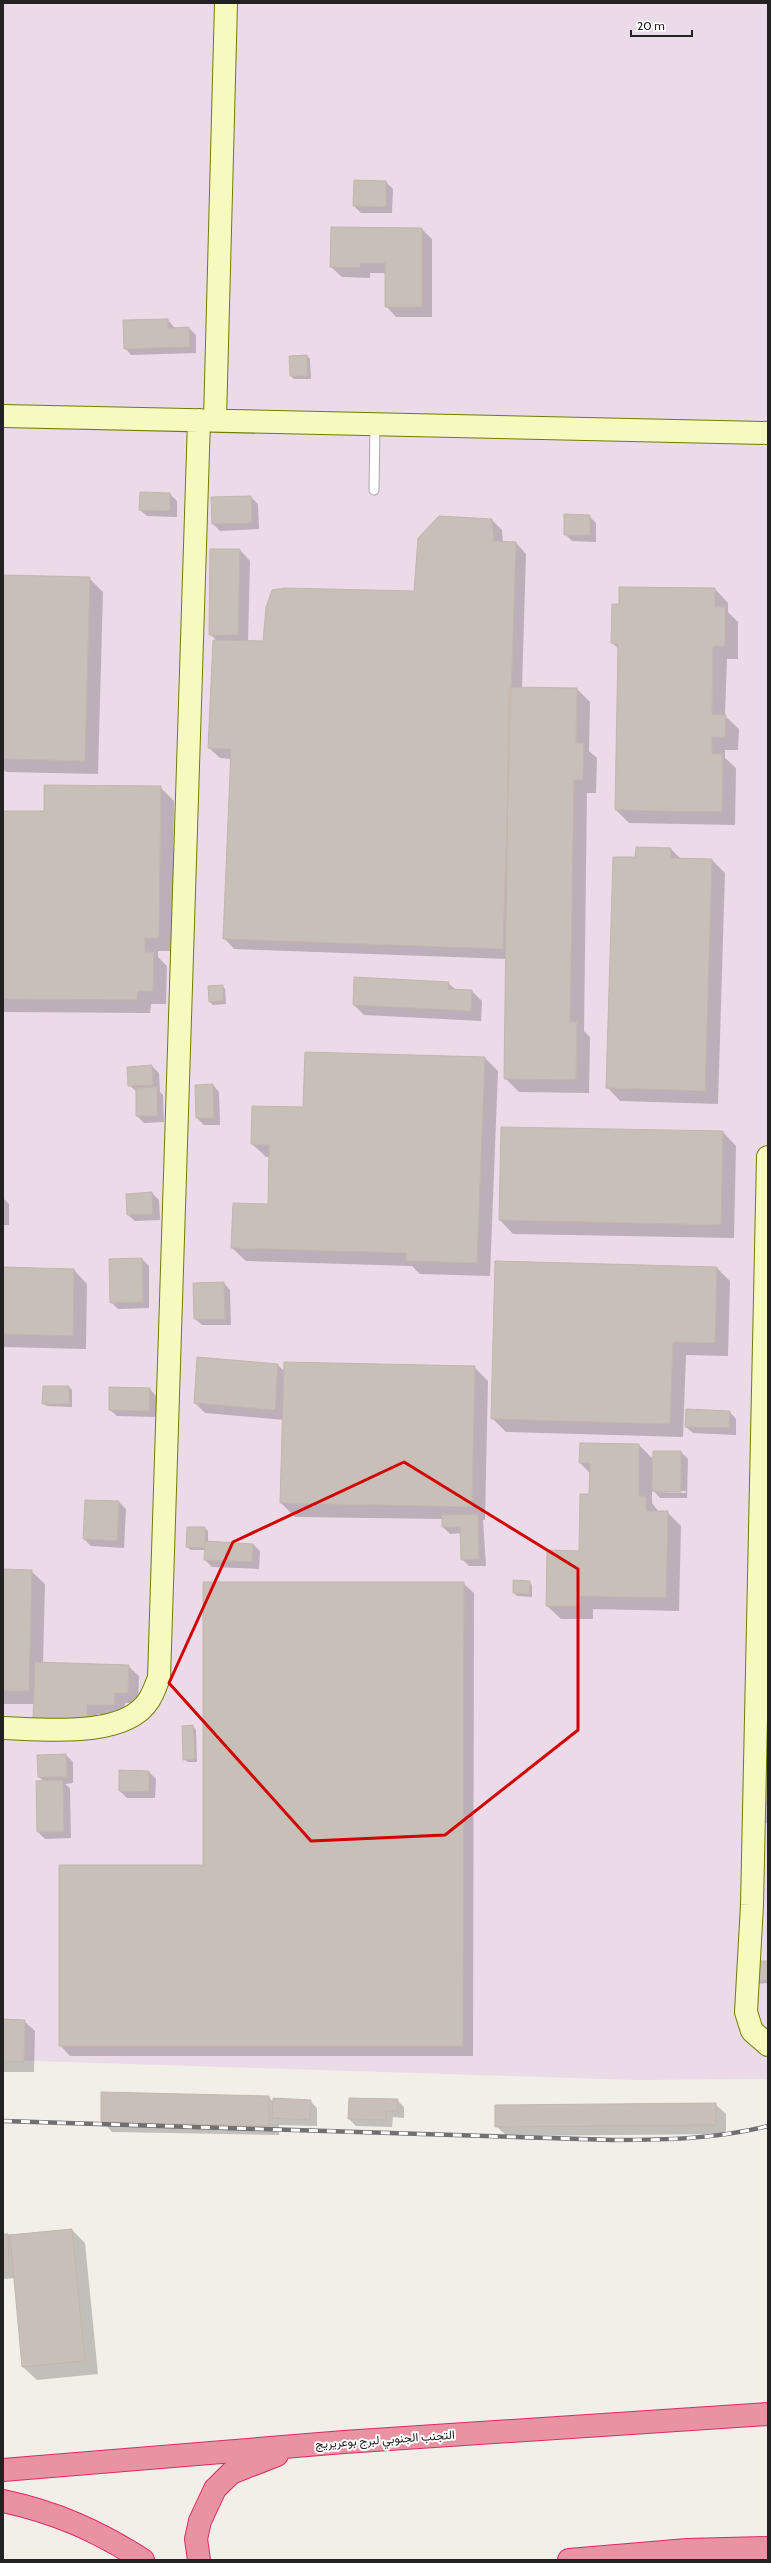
<svg xmlns="http://www.w3.org/2000/svg" width="771" height="2563" viewBox="0 0 771 2563" font-family="Cabin,Vazirmatn,sans-serif">
<rect width="100%" height="100%" fill="#f2efe9"/>
<path fill="#ebdbe8" d="M3,3H768V2079L635,2080L3,2060Z"/>
<path fill="#0003" fill-rule="evenodd" d="M386,182L393,189L392,213H361L354,206Z
M422,229L432,239V317H396L386,306V273H370V278L342,277L331,267Z
M168,320L175,328H189L196,335V353L131,355L125,348Z
M307,356L310,359L311,379H294L291,376L290,357Z
M141,493L170,494L177,501V517L147,516L140,510Z
M251,497L258,504L259,529L220,531L213,524Z
M589,516L596,523V542L572,541L565,534Z
M492,520L502,530L503,542L516,543L526,554L522,688L577,689L590,702L589,751L597,758L596,793H587L584,1031L590,1037L589,1093L519,1092L505,1078L507,959L234,949L224,938L231,759L220,758L209,748L214,641H217L210,634L240,550L250,561L248,642H264L415,592Z
M3,576L89,578L103,592L98,774L6,772L3,769Z
M715,589L728,603V612L738,622V659H727L725,716L739,729L738,750H725V758L736,768L735,825L629,823L616,810L619,649L612,643Z
M160,787L174,801L172,951H158V957L167,966L166,1004H151L150,1013L3,1012V812H45Z
M637,848L671,849L681,859L712,860L725,873L718,1104L620,1101L607,1087Z
M448,983L456,990L472,991L482,1001L481,1021L364,1015L354,1005Z
M222,986L225,989L226,1004L213,1005L210,1002Z
M485,1058L498,1071L490,1276L420,1274L412,1266L246,1261L232,1248L269,1205L270,1157H266L252,1144L304,1108Z
M152,1066L159,1073L160,1092L163,1095L164,1122L144,1123L137,1116V1092L129,1085Z
M213,1085L219,1092L220,1125H204L197,1118L196,1086Z
M502,1128L723,1132L736,1146L734,1238L513,1234L500,1220Z
M152,1193L159,1200L160,1220L135,1221L128,1215Z
M3,1198L9,1204V1225H3Z
M142,1259L149,1266V1308L118,1309L111,1302Z
M3,1268L74,1270L87,1284L86,1349L3,1347Z
M717,1268L730,1281L728,1356L686,1355L683,1437L506,1432L492,1418Z
M224,1283L230,1290L231,1325H202L195,1319Z
M278,1365L285,1372L474,1367L488,1381L485,1520H483L486,1566H469L462,1559V1533L450,1534L443,1527V1519L295,1517L281,1503L284,1420L205,1413L195,1403Z
M69,1387L72,1390V1407L47,1406L43,1403Z
M150,1389L156,1396V1417L117,1416L110,1410Z
M730,1412L736,1419V1435L693,1433L686,1427Z
M581,1444L639,1445L654,1460L681,1452L688,1459L687,1498H660L652,1489V1503L659,1512H667L681,1526L679,1611L593,1609V1619H561L547,1606L580,1552L590,1495V1473L580,1463ZM659,1490L686,1491V1493L659,1492Z
M119,1502L126,1509L124,1548L91,1546L84,1539Z
M188,1528H205L208,1531V1543L253,1544L260,1551L259,1569L212,1567L205,1560L206,1550H191L187,1547Z
M3,1570L31,1571L45,1584L43,1664L128,1666L139,1676L138,1703H125L124,1715L97,1714V1729L45,1728L34,1717L35,1704H3Z
M529,1582L532,1585V1597L517,1596L514,1593Z
M463,1583L474,1593L473,2056H70L60,2045L204,1866Z
M768,1666V1704L766,1701Z
M193,1726L196,1730L197,1762H188L184,1759Z
M66,1755L73,1762V1783L65,1784L70,1788L71,1838L45,1839L38,1832L44,1782L39,1777Z
M768,1759V1823L761,1822L768,1807L762,1801Z
M120,1771L149,1772L156,1779L155,1798H127L120,1791Z
M768,1962V1983L756,1984Z
M3,2020L24,2021L35,2031L34,2072H3Z
M269,2097L273,2102L310,2101L317,2108V2126L279,2125V2135L112,2132L102,2121Z
M397,2100L404,2107V2118L393,2117L392,2127L356,2126L349,2119Z
M715,2104L726,2114V2134L507,2136L496,2126Z
M72,2230L85,2243L98,2374L37,2380L23,2367L15,2278L3,2279V2235Z"/>
<path fill="#c7bfb8" stroke="#c4b6ab" d="M354,180L386,181V207L353,206Z
M331,227L422,228V307H385V263H360V268L330,267Z
M168,319V328L189,327L190,347L124,349L123,320Z
M307,355L308,376H290L289,356Z
M140,492L170,493V511L139,510Z
M251,496L252,523L212,524L211,497Z
M564,514L590,515V535H564Z
M439,516L492,519L494,541L516,542L503,949L223,939L231,749L208,748L213,640L263,641L266,607L272,590L284,588L414,591L418,538Z
M210,549H240L238,635H209Z
M3,575L90,577L85,761L3,759Z
M619,587L715,588V607H725V646H713L712,714L726,715L725,737H712V754H723L722,812L615,810L618,644L611,643L612,604H619Z
M509,687L577,688L576,743H584L583,780H574L570,1022H577L576,1080L504,1079Z
M44,785L161,786L159,938H145V952H154L153,991H138L137,1000L3,999V811H44Z
M636,847L671,848V858L712,859L705,1091L606,1088L613,857H635Z
M354,977L449,982L448,989L472,990L471,1011L353,1005Z
M223,985V1001L209,1002L208,986Z
M305,1052L485,1057L477,1263L406,1261V1253L231,1248L233,1203L268,1204L269,1145L251,1144L252,1106L303,1107Z
M152,1065L153,1085L128,1086L127,1067Z
M213,1084L214,1118H196L195,1085Z
M157,1087V1116H136V1088Z
M501,1127L723,1131L721,1225L499,1220Z
M152,1192L153,1214L127,1215L126,1194Z
M142,1258L143,1302L110,1303L109,1259Z
M495,1261L717,1267L715,1343L673,1342L670,1424L491,1419Z
M3,1267L74,1269L73,1336L3,1334Z
M224,1282L225,1319H194L193,1283Z
M197,1357L278,1364L275,1410L194,1403Z
M284,1362L475,1366L472,1507L280,1503Z
M43,1386H69V1404H42Z
M109,1387L150,1388L149,1411L109,1410Z
M686,1409L730,1411L729,1428L685,1427Z
M580,1443L639,1444V1496H646V1511H668L666,1598L580,1596V1606H546L547,1550L579,1551L580,1494H589L590,1463H579Z
M653,1451H681V1492L652,1491Z
M85,1500L119,1501L117,1541L83,1539Z
M478,1514L479,1559L461,1560L460,1527H442V1515Z
M187,1527H205V1548L186,1547Z
M205,1541L253,1544L252,1562L204,1560Z
M3,1569L32,1570L29,1691H3Z
M513,1580L530,1581L529,1594L513,1593Z
M203,1582H464L463,2046H59V1865H203Z
M35,1662L129,1665L128,1693H115L114,1705H87V1719L33,1718Z
M193,1725L195,1759L183,1760L182,1726Z
M66,1754L67,1777H38L37,1755Z
M768,1758V1802H761L759,1759Z
M119,1770L149,1771V1792L119,1791Z
M63,1780L64,1832H37L36,1781Z
M759,1805L768,1806V1821L757,1819Z
M751,1961H768V1980L752,1981Z
M3,2019L25,2020L24,2062H3Z
M101,2092L269,2096V2126L101,2122Z
M273,2098L311,2100L310,2120L272,2118Z
M349,2098L398,2099V2111H386V2120L348,2119Z
M716,2103V2125L495,2127V2105Z
M72,2229L85,2361L22,2367L10,2235Z
M3,2234H8L9,2272H3Z"/>
<g fill="none" stroke-linecap="round" stroke-linejoin="round">
<defs>
<path id="lane" d="M374,490L375,424"/>
<path id="secondary" d="M3,416L768,433
M215,420L226,3
M768,1157L752,1905L746,2012L752,2031L768,2045
M3,1728C42,1729 125,1739 149,1700C153,1694 156,1685 159,1678L199,420"/>
<path id="highway" d="M3,2470L344,2442L768,2414
M3,2501C55,2512 98,2531 143,2560
M199,2560L196,2539L200,2521L215,2489L231,2473L277,2455
M569,2560L687,2550L768,2548"/>
</defs>
<use href="#lane" stroke="#a9a9a9" stroke-width="11"/>
<use href="#secondary" stroke="#707d05" stroke-width="24"/>
<use href="#highway" stroke="#dc2a67" stroke-width="24"/>
<use href="#lane" stroke="#fff" stroke-width="9"/>
<use href="#secondary" stroke="#f7fabf" stroke-width="22"/>
<use href="#highway" stroke="#e892a2" stroke-width="22"/>
<defs>
<path id="rail" d="M3,2121L613,2140C666,2140 716,2139 768,2126"/>
</defs>
<use href="#rail" stroke="#707070" stroke-width="4.5"/>
<use href="#rail" stroke="#fff" stroke-width="3" stroke-dasharray="9" stroke-linecap="butt"/>
</g>
<path fill="none" stroke="#d40000" stroke-width="3" stroke-linejoin="round" d="M404,1462L578,1569V1730L445,1835L311,1841L169,1683L233,1542Z"/>
<g text-anchor="middle" dominant-baseline="central" stroke-width="4" stroke-linejoin="round" paint-order="stroke">
<g font-size="12" fill="#222" stroke="#fff">
<text transform="translate(385 2439) rotate(-4)">التجنب الجنوبي لبرج بوعريريج</text>
</g>
</g>
<rect width="771" height="2563" fill="none" stroke="#222222" stroke-width="8"/>
<path d="M631 30v6h61v-6" fill="none" stroke="#222222" stroke-width="2"/>
<text x="637" y="30" font-size="12" fill="#222222" stroke="#ffffff" stroke-width="3" paint-order="stroke">20 m</text>
</svg>
